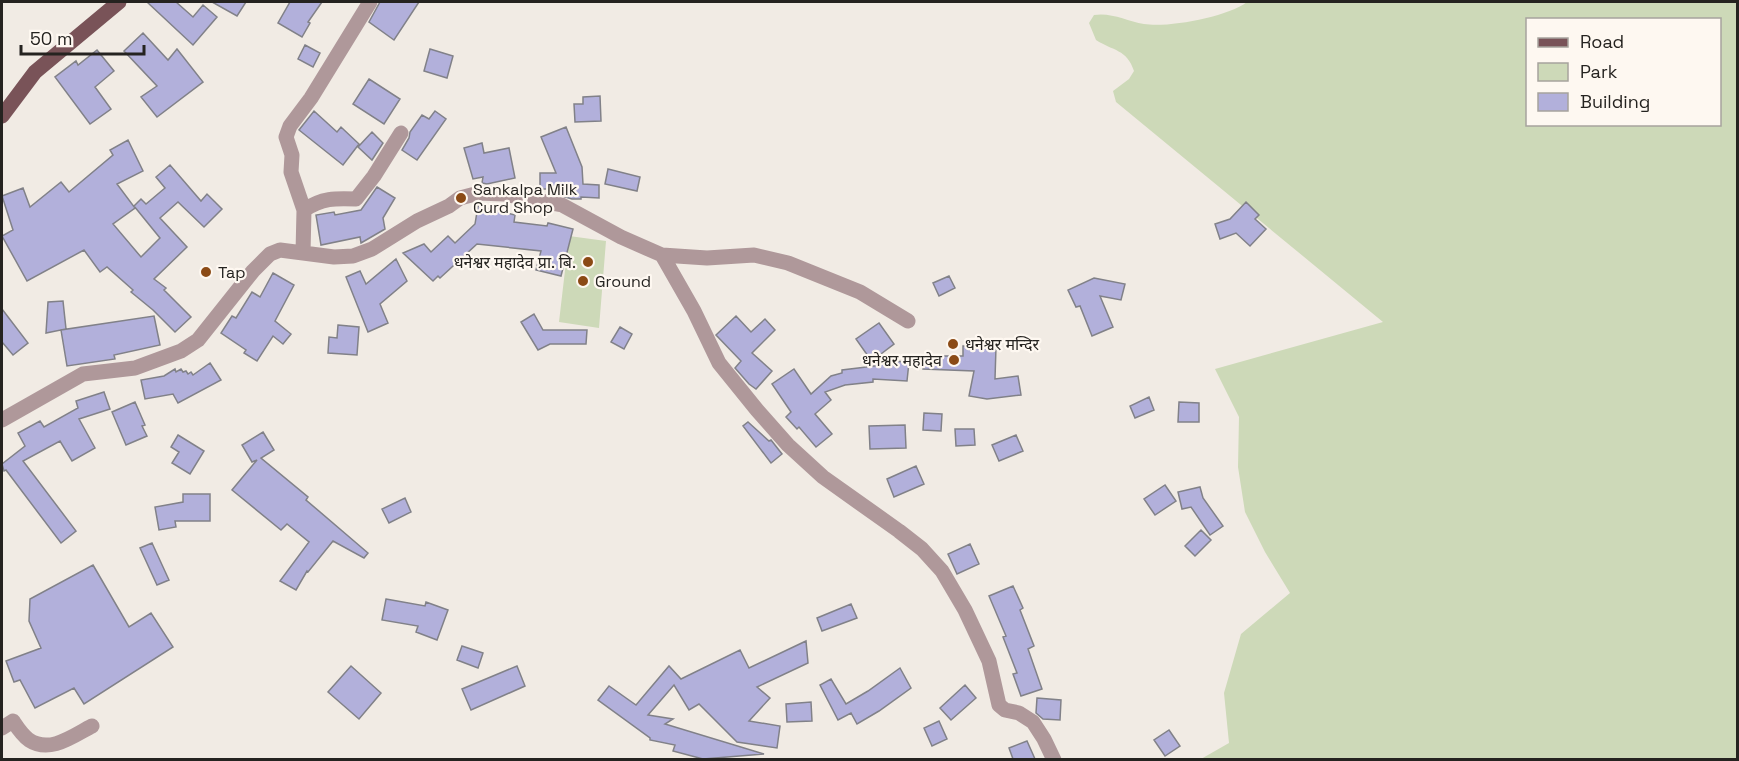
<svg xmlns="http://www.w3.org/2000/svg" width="1739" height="761" viewBox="0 0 1739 761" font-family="'Space Grotesk','Noto Sans Devanagari',sans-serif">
<rect width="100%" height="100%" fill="#f1ebe4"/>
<path fill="#cdd9b8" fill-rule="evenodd" d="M1247,2H1737V759H1201L1229,743L1224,693L1241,634L1290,593L1265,552L1245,512L1238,467L1239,417L1215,369L1383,322L1116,102L1113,91L1129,79L1134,71C1127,49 1113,51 1096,40L1089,23L1094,15C1111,12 1127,21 1144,24C1168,28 1227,17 1247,2ZM1528,20H1720V124H1528Z
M569,236L606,241L599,328L559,322Z"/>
<path fill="#b2b0db" stroke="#818188" stroke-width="1.5" d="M147,2H176L193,17L203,5L217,17L193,45Z
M212,2H246L237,16Z
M290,2H322L308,22L310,23L302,37L278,23Z
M380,2H419L394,40L369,22Z
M143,33L168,60L177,49L203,82L157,117L141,97L157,86L124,51Z
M305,45L320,53L313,67L298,59Z
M430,49L453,56L447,78L424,71Z
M97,50L114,71L95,87L111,109L90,124L55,77L76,61L78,65Z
M369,79L400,99L384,124L353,104Z
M600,96L601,121L575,122L574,104H583V97Z
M314,111L337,132L341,127L359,144L343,165L299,130Z
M435,111L446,119L417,160L402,150L409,138L410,132L422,115L429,119Z
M566,127L582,167L583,184L599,185V198L581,197V199H572L555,194L554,189H540V173H556L541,137Z
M372,132L383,143L372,160L358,147Z
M128,140L143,171L117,184L135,208L113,224L141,257L160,238L134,206L141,199L146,204L165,188L156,177L170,165L201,201L207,194L222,209L204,227L178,202L160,218L187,247L154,279L166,288L164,290L191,317L175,332L153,310L131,292L133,290L107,267L100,272L84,250L27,281L2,236L13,230L2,196L23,188L30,207L61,182L69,192L113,155L110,150Z
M482,143L484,153L509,148L515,178L487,184L482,183L483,177L473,179L464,148Z
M608,169L640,177L637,191L605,184Z
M377,187L395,198L383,218L385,229L361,243L360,237L321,245L316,215L334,212L335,215L361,210Z
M1246,202L1259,215L1255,219L1266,229L1250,246L1236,233L1220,239L1215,224L1230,219Z
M478,206L515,215L514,222L547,226L548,223L573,229L561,276L536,270L541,251L477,244L440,278L438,276L433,281L403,253L424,244L431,252L448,236L455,243L475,224Z
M396,259L407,281L380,304L388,323L368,332L346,277L360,271L366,284Z
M273,273L294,285L275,321L291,334L283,344L273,336L257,361L244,353L246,350L221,333L232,316L236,318L252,292L260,297Z
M949,276L955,288L939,296L933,283Z
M1094,278L1125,284L1121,300L1100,296L1113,327L1092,336L1080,306L1076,307L1068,290Z
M63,301L66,329L46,333L48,302Z
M2,309L28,343L13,355L2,342Z
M534,314L543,330H587L586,344H550L538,350L521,322Z
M154,316L160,345L114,355L115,359L67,366L61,330Z
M736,316L751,332L765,319L775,330L752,353L772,371L756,389L749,384L735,368L741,361L716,335Z
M879,323L894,344L873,360L909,362L907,381L873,379V382L845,385L825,392L831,400L815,414L832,434L816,447L799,427L797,429L786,417L791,412L772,384L794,369L811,394L831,376L842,373V370L875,366L856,339Z
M338,325L359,327L357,355L328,353L329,337L337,338Z
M620,327L632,334L624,349L611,342Z
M963,346L996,347L995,379L1018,376L1021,395L987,399L969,396L974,371L923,369L924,356H963Z
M210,363L221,380L178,403L173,394L145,399L141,380L164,376L175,369L176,372L181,369L183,372L186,371L188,374L191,372L193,375Z
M104,392L110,409L79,419L95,448L72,461L60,441L23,461L76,531L61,543L6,470L4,471L2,464L25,446L18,433L40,421L44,427L78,408L76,401Z
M1149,397L1154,410L1135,418L1130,406Z
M135,402L145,425L142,426L147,436L126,445L112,412Z
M1179,402L1199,403V422H1178Z
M924,413L942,414L941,431L923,430Z
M748,422L769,441L771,440L782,454L771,463L743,426Z
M905,425L906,448L870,449L869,426Z
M955,429H974L975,445L956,446Z
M263,432L274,450L261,458L308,497L306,500L368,553L364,558L333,541L308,572L307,571L296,590L280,581L309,542L287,524L281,530L232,490L257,460L252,462L242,445Z
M178,435L204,451L190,474L172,463L179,452L171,447Z
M1016,435L1023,451L999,461L992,445Z
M916,466L924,484L894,497L887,479Z
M1165,485L1176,501L1155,515L1144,499Z
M1200,487L1203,498L1223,526L1210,535L1191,507L1182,509L1178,492Z
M183,494H210V521H175L176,527L159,530L155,507L183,502Z
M405,498L411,512L389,523L382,509Z
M1201,530L1211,540L1195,556L1185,546Z
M152,543L169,580L157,585L140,548Z
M970,544L979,564L957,574L948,554Z
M93,565L129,627L151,613L173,647L84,704L74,688L35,708L20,680L14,682L6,661L41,648L29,621L30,599Z
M1013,586L1023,608L1020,610L1034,646L1028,649L1042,689L1021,696L1013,674L1017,673L1003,637L1006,636L989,596Z
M386,599L425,606L426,602L448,610L437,640L416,632L418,626L382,620Z
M851,604L857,618L822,631L817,618Z
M806,641L808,663L757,687L770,698L749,721L780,726L777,748L737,742L699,704L689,710L674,685L648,715L673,719L665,724L764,754L703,759L673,751L675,745L650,740V738L598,700L609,686L636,705L669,666L681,679L740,650L749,668Z
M462,646L483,653L478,668L457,660Z
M351,666L381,693L359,719L328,692Z
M517,666L525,686L471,710L462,689Z
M900,668L911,688L879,711L857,724L851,713L838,720L820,685L831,679L846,704L868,691Z
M965,685L976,698L951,720L940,708Z
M1037,698L1061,700L1060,720L1043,719L1036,713Z
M811,702L812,721L787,722L786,704Z
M939,721L947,739L932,746L924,728Z
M1169,730L1180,746L1165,756L1154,740Z
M1027,741L1035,759H1013L1009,748Z"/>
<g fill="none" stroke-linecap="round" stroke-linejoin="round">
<path stroke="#af989a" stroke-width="15" d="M304,210L291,172L292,155L286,137L290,126L311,98L370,2
M303,253L304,210C322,198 335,198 356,199L374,176L401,133
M662,255L694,311L719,363L757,410L788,445L823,477L899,531L922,549L942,571L965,610L989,661L999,705L1005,710L1019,713L1033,722L1044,739L1054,760
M2,420L83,374L135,368L181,351L198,340L253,271L270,254L280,250L334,257L353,256L372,249L417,221L449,206L460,198L479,193L504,194L562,205L621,237L662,255L707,258L754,255L788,263L860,292L908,321
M2,728L13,721C17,727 22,735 29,740C50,754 73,736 92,726"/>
<path stroke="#795358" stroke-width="15" d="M2,116L35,72L119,2"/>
</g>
<g fill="#8b4a15" stroke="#fef8f1" stroke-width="2">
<circle cx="461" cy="198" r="6"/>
<circle cx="588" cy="262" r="6"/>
<circle cx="206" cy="272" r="6"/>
<circle cx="583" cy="281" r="6"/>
<circle cx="953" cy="344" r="6"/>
<circle cx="954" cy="360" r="6"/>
</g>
<g text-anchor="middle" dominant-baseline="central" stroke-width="4.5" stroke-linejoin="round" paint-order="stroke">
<g font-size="16" fill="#252320" stroke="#fef8f1" text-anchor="start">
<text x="473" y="189">Sankalpa Milk<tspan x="473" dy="18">Curd Shop</tspan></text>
<text x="576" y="262" text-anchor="end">धनेश्वर महादेव प्रा. बि.</text>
<text x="218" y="272">Tap</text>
<text x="595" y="281">Ground</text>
<text x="965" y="344">धनेश्वर मन्दिर</text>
<text x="942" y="360" text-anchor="end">धनेश्वर महादेव</text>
</g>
</g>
<rect width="1739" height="761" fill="none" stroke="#252320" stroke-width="6"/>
<rect x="1526" y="18" width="195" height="108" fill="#fef8f1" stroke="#a7a39d" stroke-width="1.5"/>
<rect x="1538" y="38" width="30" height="9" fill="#795358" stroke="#a7a39d" stroke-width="1.5"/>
<text x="1580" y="48" font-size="18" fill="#252320">Road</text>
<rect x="1538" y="63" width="30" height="18" fill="#cdd9b8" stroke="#a7a39d" stroke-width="1.5"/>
<text x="1580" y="78" font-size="18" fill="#252320">Park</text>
<rect x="1538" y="93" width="30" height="18" fill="#b2b0db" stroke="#a7a39d" stroke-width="1.5"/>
<text x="1580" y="108" font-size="18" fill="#252320">Building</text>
<path d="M21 45v9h123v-9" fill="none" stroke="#252320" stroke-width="3"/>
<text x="30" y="45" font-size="18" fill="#252320" stroke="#fef8f1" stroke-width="4.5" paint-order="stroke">50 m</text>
</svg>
